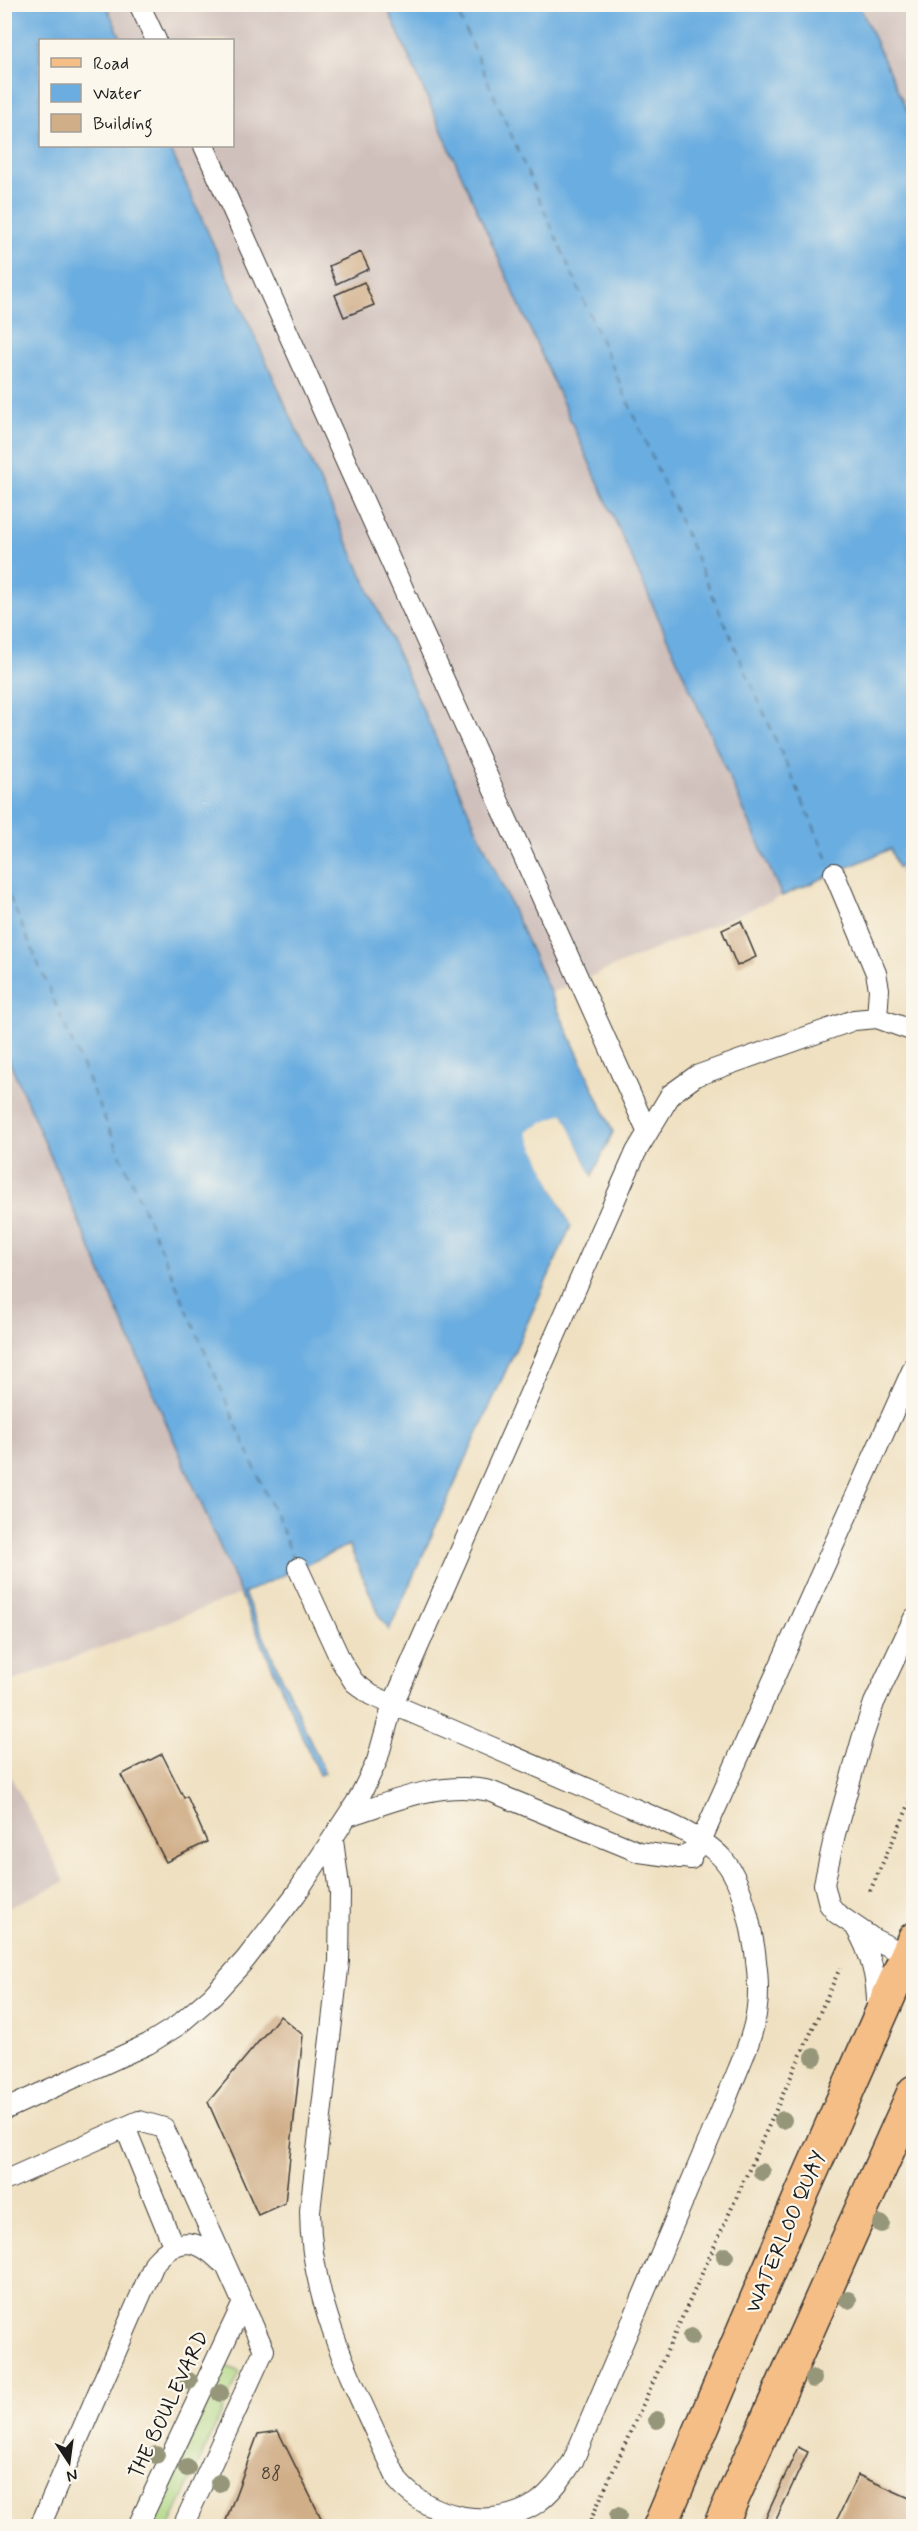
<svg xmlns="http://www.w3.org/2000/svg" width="918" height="2531" viewBox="0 0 918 2531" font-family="Mynerve,sans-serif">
<rect width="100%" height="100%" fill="#fbf7ec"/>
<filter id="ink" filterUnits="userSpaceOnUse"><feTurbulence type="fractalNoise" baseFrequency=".0167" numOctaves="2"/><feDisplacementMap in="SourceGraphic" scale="12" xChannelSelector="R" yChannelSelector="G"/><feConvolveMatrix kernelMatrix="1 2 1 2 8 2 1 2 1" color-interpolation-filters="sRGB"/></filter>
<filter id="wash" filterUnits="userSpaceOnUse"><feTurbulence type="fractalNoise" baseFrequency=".008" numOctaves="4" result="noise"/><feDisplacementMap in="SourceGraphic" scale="24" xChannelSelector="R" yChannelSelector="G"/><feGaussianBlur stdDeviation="1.35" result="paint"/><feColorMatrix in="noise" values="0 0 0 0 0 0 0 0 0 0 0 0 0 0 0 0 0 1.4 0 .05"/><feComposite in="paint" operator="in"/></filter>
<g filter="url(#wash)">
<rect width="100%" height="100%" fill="#efe0c1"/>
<path fill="#cfc0bb" d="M106,5H386L782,896L549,994L169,146H232V40H122Z
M859,5H913V126Z
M913,849V902L898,868Z
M5,1051L241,1594L5,1684H4Z
M5,1765L65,1882L5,1909H4Z"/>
<path fill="#abd47f" stroke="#64784e" stroke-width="1.5" d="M224,2365L240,2372L170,2526H151Z"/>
<path fill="#6bade0" stroke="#44647e" stroke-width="1.5" d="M4,5H106L122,40H40V146H169L613,1132L592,1176L563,1114L527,1131L571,1226L389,1630L380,1617L349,1545L244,1593L325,1773L319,1775L5,1051Z
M386,5H859L914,126V849L898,868L890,849L782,896Z"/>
<path fill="#efe0c1" d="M563,1113L592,1176L591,1179L561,1117L530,1132L573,1222L571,1226L526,1131Z"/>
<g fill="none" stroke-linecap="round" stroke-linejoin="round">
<path stroke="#3c566a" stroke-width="1.5" stroke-dasharray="8 6" stroke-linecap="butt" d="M454,4L830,864
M4,884L294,1559"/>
</g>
<g id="blocks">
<path fill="#d0ae88" d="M361,252L369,269L336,284L329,266Z
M364,282L374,305L344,317L335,295Z
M741,921L756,957L737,966L722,930Z
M162,1754L184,1798L187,1796L207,1842L166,1862L121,1775Z
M280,2016L303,2035L285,2203L258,2215L208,2102Z
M278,2431L325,2526H224L258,2434Z
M798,2447L808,2452L773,2526H762Z
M858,2475L914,2500V2526H834Z"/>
</g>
</g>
<g filter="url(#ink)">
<use href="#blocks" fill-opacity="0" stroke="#3c3935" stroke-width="1.5"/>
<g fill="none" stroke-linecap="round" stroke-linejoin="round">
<defs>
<path id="lane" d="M139,4L156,40
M204,146L647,1131
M834,873L876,973L879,989L877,1018
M298,1568L341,1661L354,1682L371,1695C451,1730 532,1764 612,1799C645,1814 701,1833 723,1859C748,1887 762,1971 757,2007C754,2038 738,2068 727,2097L573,2461C563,2477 553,2491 537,2503C494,2531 430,2519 398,2481C359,2395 310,2307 310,2211L339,1961L340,1893L333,1840
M914,1618L874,1703L862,1739L835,1834L824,1884L829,1904L836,1913L874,1939L914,1959
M348,1816C394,1801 441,1780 490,1791L639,1852L691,1859
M679,1858L695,1850L701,1841L914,1366
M856,1928C871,1953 878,1982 877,2011
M4,2110L148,2044L177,2026L212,1996L245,1960L296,1894L359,1798L377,1761L393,1704L636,1152L671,1094L696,1076L854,1020L877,1018L914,1031
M125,2127L173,2245
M4,2181L139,2121L164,2128L264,2350L183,2526
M40,2526L155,2262C178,2236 197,2238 221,2262
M138,2526L242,2305"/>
<path id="primary" d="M660,2526L802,2193L914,1939
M720,2526L914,2092"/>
</defs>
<use href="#lane" stroke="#3c3935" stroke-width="22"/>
<use href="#primary" stroke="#3c3935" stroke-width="36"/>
<path stroke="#3c3935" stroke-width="4" stroke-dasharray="1.5 4.5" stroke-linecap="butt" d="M870,1891L914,1794
M588,2526L840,1968"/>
<use href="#lane" stroke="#fff" stroke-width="20"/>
<use href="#primary" stroke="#f6be87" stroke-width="33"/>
</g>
<g fill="#96977a">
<circle cx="814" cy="2057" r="9"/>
<circle cx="783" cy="2120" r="9"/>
<circle cx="762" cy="2172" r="9"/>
<circle cx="881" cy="2224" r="9"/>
<circle cx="725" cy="2256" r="9"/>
<circle cx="848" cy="2300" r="9"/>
<circle cx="691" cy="2337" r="9"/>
<circle cx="813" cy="2379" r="9"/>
<circle cx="189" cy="2381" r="9"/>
<circle cx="220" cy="2393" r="9"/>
<circle cx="657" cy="2420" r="9"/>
<circle cx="156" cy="2455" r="9"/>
<circle cx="187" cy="2468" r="9"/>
<circle cx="219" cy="2483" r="9"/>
<circle cx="618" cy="2516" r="9"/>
</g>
</g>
<g text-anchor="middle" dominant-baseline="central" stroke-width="4.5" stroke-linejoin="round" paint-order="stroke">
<g font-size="18" fill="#494037">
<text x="271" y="2474">88</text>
</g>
<g font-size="21" fill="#1c1c1c" stroke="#fbf7ec">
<text transform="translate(786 2232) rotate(-67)">WATERLOO QUAY</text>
<text transform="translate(169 2405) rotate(-65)">THE BOULEVARD</text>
</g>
</g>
<rect width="918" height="2531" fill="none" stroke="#fbf7ec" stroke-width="24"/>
<rect x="39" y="39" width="195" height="108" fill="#fbf7ec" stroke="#a29f99" stroke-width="1.5"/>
<rect x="51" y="58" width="30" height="9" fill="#f6be87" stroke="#a29f99" stroke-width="1.5"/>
<text x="93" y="69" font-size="18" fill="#1c1c1c">Road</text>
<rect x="51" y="84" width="30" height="18" fill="#6bade0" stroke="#a29f99" stroke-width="1.5"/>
<text x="93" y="99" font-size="18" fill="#1c1c1c">Water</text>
<rect x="51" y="114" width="30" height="18" fill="#d0ae88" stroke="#a29f99" stroke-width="1.5"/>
<text x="93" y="129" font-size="18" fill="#1c1c1c">Building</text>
<g transform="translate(69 2462) rotate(167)" stroke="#fbf7ec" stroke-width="4.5" paint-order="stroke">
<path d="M0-4.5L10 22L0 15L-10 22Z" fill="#1c1c1c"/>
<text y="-9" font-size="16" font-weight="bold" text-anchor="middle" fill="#1c1c1c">N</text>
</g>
</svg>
